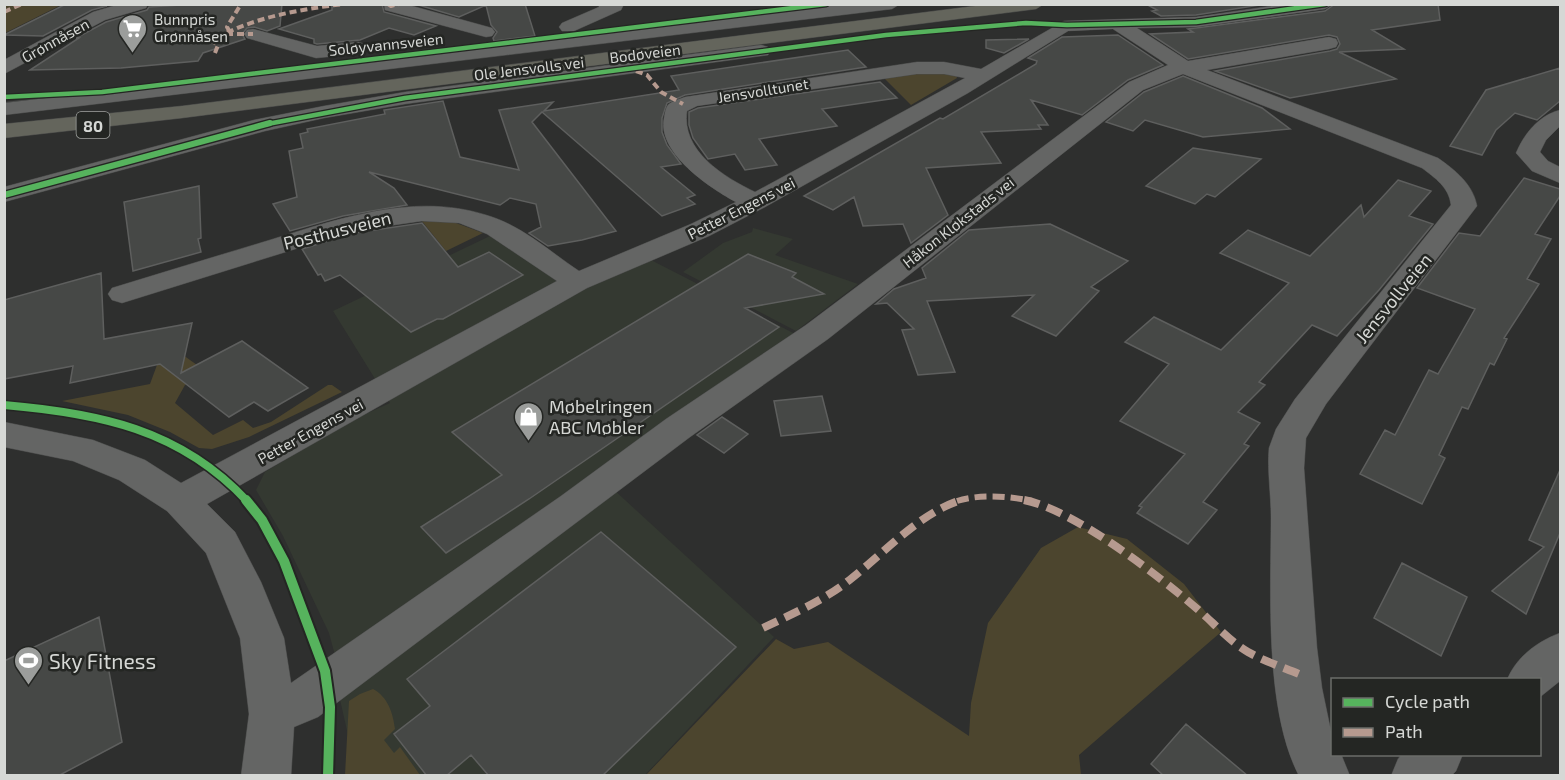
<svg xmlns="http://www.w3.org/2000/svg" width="1565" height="780" viewBox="0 0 1565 780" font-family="'Exo 2',sans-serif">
<rect width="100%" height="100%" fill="#2e2f2e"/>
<path fill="#343931" d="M753,228L793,239L775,255L858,284L796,331L683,272L723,243L752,232Z
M490,236L575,293L651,260L799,336L600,477L774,637L645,775H357L339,695L336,659L329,633L283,536L256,490L265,472L348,422L390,403L333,311Z"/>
<path fill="#4c452e" d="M5,4H61V5L5,33Z
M920,72L956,75L957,78L911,105L882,76Z
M431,219L456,223L483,233L446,251L421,220Z
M183,355L197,365L193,380L185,385L175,403L213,435L243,420L253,428L271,422L328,385H332L342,392L249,437L212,449L199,448L170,432L128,415L62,401L150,384L157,365L175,361Z
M1078,527L1127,539L1184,584L1221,632L1079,755L1081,775H646L776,639L794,649L828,642L969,736L971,703L988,623L1041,548Z
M373,689C388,697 393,713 395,729L384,740L394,753L400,747L420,775H345L349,701L360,694Z"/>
<path fill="#464846" stroke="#5e5f5e" stroke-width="1.5" d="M66,4L107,6L92,10L43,36L4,35Z
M197,4H282L280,26L267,31L254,27L247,28L242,34L245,39L203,53L198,61L121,68L30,70L79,38H76L106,22L147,10L149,7Z
M332,4H382L384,12L436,26L414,35L389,28L360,40L317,44L314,43V39L279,29L332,10Z
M415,4H525L535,36L494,41L493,38L497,32L491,25L486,5L459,17Z
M1146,4H1266L1196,15L1161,16L1152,11L1157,10Z
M1335,4H1438L1440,20L1372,30L1404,49L1339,52L1396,79L1290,98L1215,71L1330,51L1337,49L1340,44L1337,37L1329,35L1188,59L1150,34L1193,32L1188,29L1325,11Z
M1118,35L1163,65L1128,80L1082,115L1031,100L1048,125H1038L1041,129L981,132L1001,163L926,168L948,215L911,243L903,224L863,226L854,197L833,210L804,196L940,118L943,119L1036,64L1037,61L1028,58L1062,37Z
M1029,39L1004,53L986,48V40Z
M848,50L866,67L685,95L667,103L662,118V132L667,145L681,164L661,167L695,195L687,198L695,204L662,216L542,112L532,122L616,231L582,240L548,246L529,233L541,227L536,204L510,198L500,205L369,172L394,188L407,205L343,216L290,231L273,204L297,197L289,151L303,148L300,134L308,132L307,129L385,114L384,110L443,101L460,157L519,170L499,110L553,102L544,111L679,90L671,76Z
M1560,68V101L1537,120L1515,113L1496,130L1482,155L1450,146L1486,90Z
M1183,76L1262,108L1290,129L1203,137L1145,120L1133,131L1106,122L1144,92Z
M880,82L897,98L822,109L837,126L759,139L777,165L745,170L735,154L708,159L693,138L689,125V112L698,108Z
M1193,148L1261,159L1215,197L1207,194L1195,204L1146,186Z
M1524,178L1560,189V196L1535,234L1551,239L1527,279L1539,284L1504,338L1507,339L1494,365L1490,363L1468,409L1462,407L1439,455L1445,458L1422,504L1360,474L1385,430L1395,435L1429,370L1438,374L1475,309L1417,288L1459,233L1480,236Z
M1398,180L1431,191L1409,216L1433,224L1379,290L1337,336L1312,325L1259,382L1265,385L1238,412L1260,423L1244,444L1249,446L1203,502L1217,510L1188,544L1137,513L1142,507L1139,506L1185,454L1120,421L1169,364L1125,342L1154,317L1221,350L1289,283L1220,253L1248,230L1310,256L1361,205L1364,217Z
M199,186L201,238L198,239L201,252L133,271L124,202Z
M422,223L458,267L489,252L523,275L443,319H437L411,332L340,275L325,281L321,274L318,275L302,249L354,233Z
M1050,224L1128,261L1091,287L1099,291L1056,336L1012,316L1034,295L927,301L955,372L918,375L902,330L914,329L887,303L876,304L894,289L926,278L922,268L969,230Z
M748,254L796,273L792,277L824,294L745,308L779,327L529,499L446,553L421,527L502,475L452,432Z
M101,273L104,339L192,323L181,373L242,341L308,388L268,411L254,402L229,417L160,364L70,383L73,366L4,379V300Z
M822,396L831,431L781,436L774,401Z
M722,417L748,434L724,453L697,435Z
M1560,470V533L1526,614L1492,591L1544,547L1529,540Z
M601,532L736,647L602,776H489L471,755L446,776H427L394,734L430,706L407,679Z
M1402,563L1467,597L1441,656L1374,618Z
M99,617L122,742L58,776H4V661Z
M1186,724L1248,776H1164L1151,764Z"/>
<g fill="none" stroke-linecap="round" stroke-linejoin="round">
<defs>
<path id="minor" d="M120,4H148L146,8L105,20L4,74V60L93,12Z
M384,4H405L492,28L495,32L492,36L486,37L385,10Z
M598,4L623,6L621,10L574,31H562L559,27L562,23L599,7Z
M844,4H900L892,9L4,115V103Z
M1285,4H1333L1325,9L1196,27L1137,28L1188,61L1329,37L1336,39L1338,43L1336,47L1329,49L1207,70L1438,158C1455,170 1473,184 1477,206L1326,404L1306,438L1304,468L1317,648L1322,688L1332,736V754H1341L1350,776H1299C1264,708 1271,593 1271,517C1271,494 1267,471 1269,448L1276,429L1295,399L1451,205C1449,187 1435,178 1422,168L1183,74L1143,90L828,339L690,437L318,717L294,727L291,776H241L249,714L240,638L206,553L167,511L119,480L73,461L4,447V422L93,440L145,460L181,483L557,281L487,234L459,223L422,221L353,231L122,303L112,300L108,294L112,288C161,273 210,258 260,243C333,221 410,191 486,215C521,225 549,251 579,271L691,224L736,202C710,188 657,153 664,118C665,114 665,109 668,105C672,101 680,99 685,97L917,62H944L981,69L1064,21L1196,17ZM1113,29L1168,65L1129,82L806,325L666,419L561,496L291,683L284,638L261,582L235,532L207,504L587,288L709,236L765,207L968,93L1068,31ZM917,74H944L965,78L755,192C724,177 681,151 687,111L697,106Z
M253,29L317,46L358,42L365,44L367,48L365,52L358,54L316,58L247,38L244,34L247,30Z
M761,45L768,47L770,51L768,55L405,104L324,118L265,131L4,202V187L254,120L324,106L405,92Z
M1560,110V126L1546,140L1540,152L1548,161L1560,167V183L1532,171L1516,153C1524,134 1539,115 1560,110Z
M1560,633V681L1540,697V680H1507C1516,657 1538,641 1560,633Z
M1402,754H1463L1456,771L1451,776H1391L1398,759Z"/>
<path id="major" d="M991,4H1044L1036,9L182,118L4,138V124L182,106Z"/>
</defs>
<use href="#minor" stroke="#494a49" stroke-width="1"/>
<use href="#major" stroke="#494a49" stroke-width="1"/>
<use href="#minor" fill="#646564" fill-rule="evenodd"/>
<use href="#major" fill="#64655c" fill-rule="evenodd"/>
<path stroke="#b69a8f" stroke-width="4" stroke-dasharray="7 4" stroke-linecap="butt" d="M388,4L391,6L399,4
M4,12L22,4
M230,32L227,27L241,4
M226,34H253
M215,53L218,45L212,41L214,39C255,17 297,10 343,4
M636,71L647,75L661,92L683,104"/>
<path stroke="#b69a8f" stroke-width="6" stroke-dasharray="12 6" stroke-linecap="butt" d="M957,501C979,494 1009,496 1032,501"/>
<path stroke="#b69a8f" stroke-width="8" stroke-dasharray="16 8" stroke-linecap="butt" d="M1024,500C1074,510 1155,573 1195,607C1212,621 1229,641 1248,652C1264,661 1282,667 1299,674
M763,628C794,613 825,600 852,578C886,551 920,513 961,500"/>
<defs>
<path id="cycleway-far3" d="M4,97L102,92L826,4
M262,125L405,98L886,35L1026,23L1067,25L1196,22L1325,4"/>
<path id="cycleway-far2" d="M4,195L270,123"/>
<path id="cycleway-far1" d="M4,405C98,413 180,429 247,501"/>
<path id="cycleway" d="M246,500L262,520L284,561L325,671L330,707L328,776"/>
</defs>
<use href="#cycleway-far3" stroke="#242623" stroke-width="7"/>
<use href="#cycleway-far2" stroke="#242623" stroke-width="9"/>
<use href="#cycleway-far1" stroke="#242623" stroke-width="11"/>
<use href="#cycleway" stroke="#242623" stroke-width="14"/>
<use href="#cycleway-far3" stroke="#56b35d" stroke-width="4.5"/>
<use href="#cycleway-far2" stroke="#56b35d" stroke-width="6"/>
<use href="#cycleway-far1" stroke="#56b35d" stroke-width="8"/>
<use href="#cycleway" stroke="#56b35d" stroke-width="10"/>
</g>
<defs>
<symbol id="supermarket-pin" viewBox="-11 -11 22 30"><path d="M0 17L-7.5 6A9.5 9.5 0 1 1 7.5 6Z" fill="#9b9d9b" stroke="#242623"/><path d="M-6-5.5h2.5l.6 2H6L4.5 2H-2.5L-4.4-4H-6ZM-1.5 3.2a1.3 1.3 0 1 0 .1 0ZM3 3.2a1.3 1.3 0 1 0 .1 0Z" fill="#fff"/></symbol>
<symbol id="shop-pin" viewBox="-11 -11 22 30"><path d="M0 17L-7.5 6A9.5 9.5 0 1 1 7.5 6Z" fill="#9b9d9b" stroke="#242623"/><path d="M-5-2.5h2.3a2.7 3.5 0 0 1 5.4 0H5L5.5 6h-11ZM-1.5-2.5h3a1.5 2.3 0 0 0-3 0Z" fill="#fff"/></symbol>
<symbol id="stadium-pin" viewBox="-11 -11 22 30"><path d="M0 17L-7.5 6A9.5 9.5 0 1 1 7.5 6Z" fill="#9b9d9b" stroke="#242623"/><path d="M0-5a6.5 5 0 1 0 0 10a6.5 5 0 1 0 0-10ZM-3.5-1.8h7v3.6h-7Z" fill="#fff"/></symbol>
</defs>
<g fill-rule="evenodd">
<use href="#supermarket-pin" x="116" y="12" width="33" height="45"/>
<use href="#shop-pin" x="512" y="400" width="33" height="45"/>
<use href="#stadium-pin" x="12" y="644" width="33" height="45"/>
</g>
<g text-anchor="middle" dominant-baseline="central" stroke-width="5" stroke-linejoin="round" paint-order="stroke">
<g font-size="15" fill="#d6d8d5" stroke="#242623" text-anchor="start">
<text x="154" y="19">Bunnpris<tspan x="154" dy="17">Grønnåsen</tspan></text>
</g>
<g font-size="15" fill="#d6d8d5" stroke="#242623">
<text transform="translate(55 40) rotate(-29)">Grønnåsen</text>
<text transform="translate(386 44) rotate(-6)">Soløyvannsveien</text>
<text transform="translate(645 53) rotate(-7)">Bodøveien</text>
<text transform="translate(529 68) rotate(-7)">Ole Jensvolls vei</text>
<text transform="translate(763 90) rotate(-9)">Jensvolltunet</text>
<text transform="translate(741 208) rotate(-27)">Petter Engens vei</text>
<text transform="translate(958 222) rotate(-38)">Håkon Kløkstads vei</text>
<text transform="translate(310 431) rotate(-29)">Petter Engens vei</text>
</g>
<rect fill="#242623" stroke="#a1a3a0" stroke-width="1.5" x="76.5" y="112" width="33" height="26" rx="4.5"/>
<g font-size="16" font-weight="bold" fill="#d6d8d5">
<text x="93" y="125">80</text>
</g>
<g font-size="18" fill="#d6d8d5" stroke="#242623">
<text transform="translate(337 230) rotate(-14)">Posthusveien</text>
<text transform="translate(1393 298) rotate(-51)">Jensvollveien</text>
</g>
<g font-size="18" fill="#d6d8d5" stroke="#242623" text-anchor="start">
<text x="549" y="406">Møbelringen<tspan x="549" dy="21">ABC Møbler</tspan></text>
</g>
<g font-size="21" fill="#d6d8d5" stroke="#242623" text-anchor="start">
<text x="49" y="660">Sky Fitness</text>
</g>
</g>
<rect width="1565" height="780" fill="none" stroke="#d6d8d5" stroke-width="12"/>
<rect x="1331" y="678" width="210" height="78" fill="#242623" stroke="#6b6d6a" stroke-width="1.5"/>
<rect x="1343" y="698" width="30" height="9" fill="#56b35d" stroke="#6b6d6a" stroke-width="1.5"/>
<text x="1385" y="708" font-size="18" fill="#d6d8d5">Cycle path</text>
<rect x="1343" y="728" width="30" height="9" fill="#b69a8f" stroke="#6b6d6a" stroke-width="1.5"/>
<text x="1385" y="738" font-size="18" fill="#d6d8d5">Path</text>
</svg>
